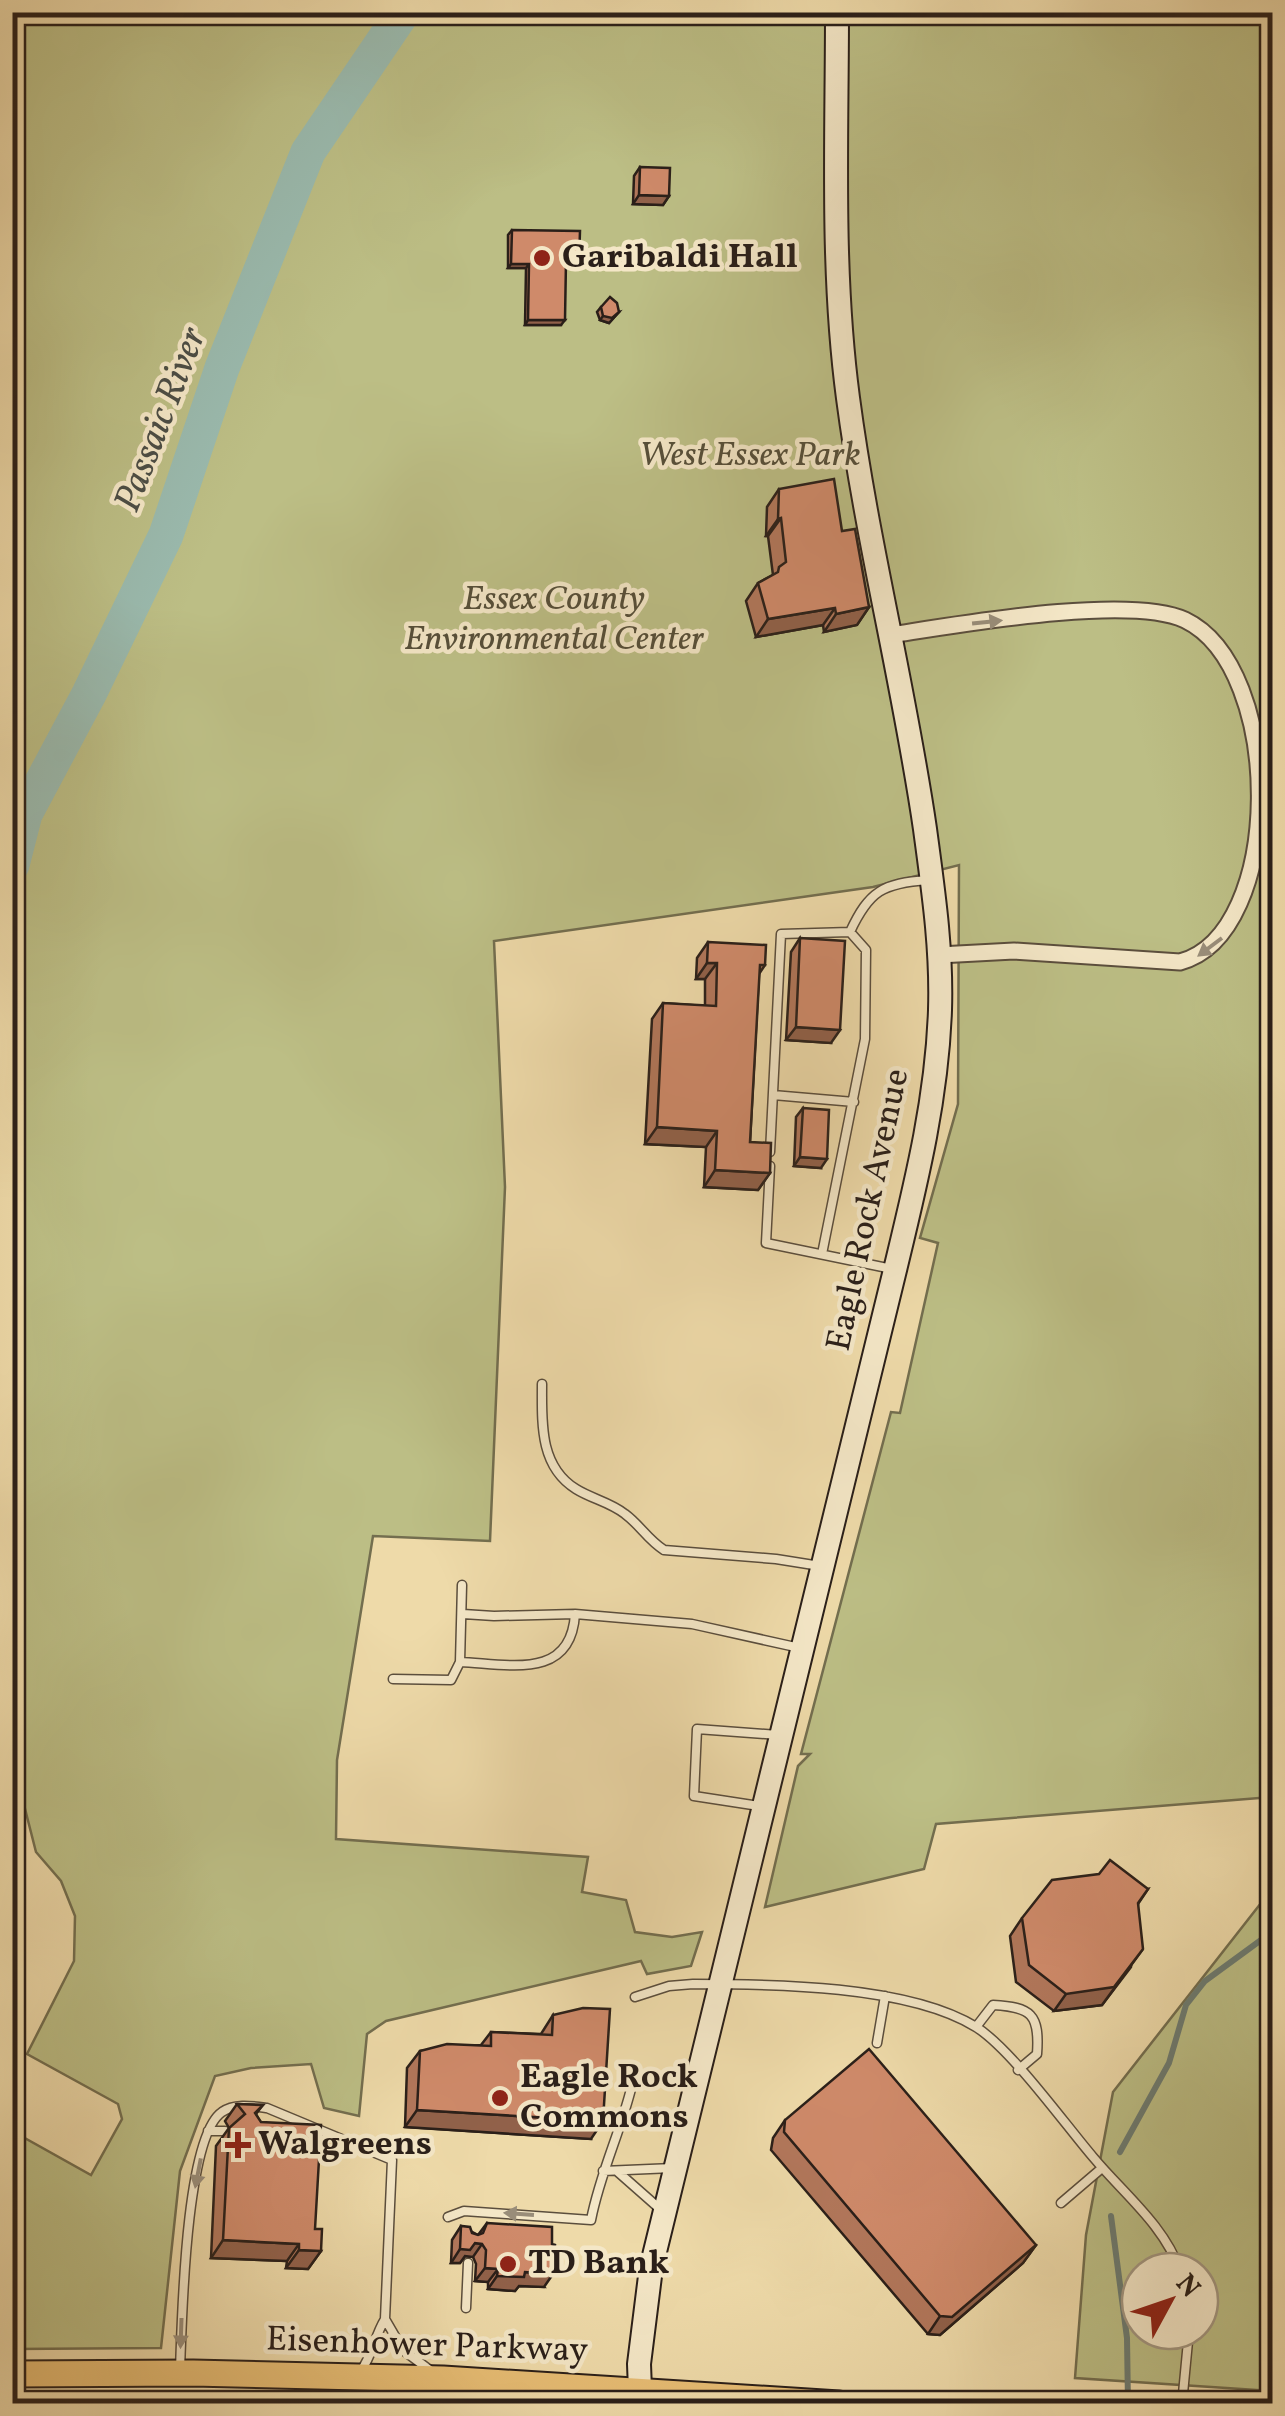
<svg xmlns="http://www.w3.org/2000/svg" width="1285" height="2416" viewBox="0 0 1285 2416" font-family="Vollkorn,serif">
<rect width="100%" height="100%" fill="#eedaa9"/>
<filter id="stains"><feTurbulence type="fractalNoise" baseFrequency=".002" numOctaves="4"/><feColorMatrix values="0 0 0 0 .2 0 0 0 0 .09 0 0 0 0 .02 0 0 0 .5 -.17"/></filter>
<radialGradient id="worn" r=".72"><stop offset=".6" stop-color="#630" stop-opacity="0"/><stop offset="1" stop-color="#630" stop-opacity=".3"/></radialGradient>
<path fill="#bcbe85" stroke="#736e4f" stroke-width="2.5" fill-rule="evenodd" d="M12,13H1272V1797L936,1824L924,1869L765,1907L798,1766L810,1754H801L891,1412L900,1413L938,1243L920,1238L958,1104L959,865L873,887L494,941L505,1187L490,1541L373,1536L337,1760L336,1839L588,1857L582,1892L626,1900L635,1932L672,1937L702,1932L691,1966L647,1974L641,1961L386,2021L367,2034L359,2116L324,2108L311,2064L251,2068L215,2076L180,2171L161,2348L13,2349L12,2155L21,2136L91,2175L122,2119L118,2104L27,2054L74,1961L75,1916L61,1881L36,1852L22,1797L23,1731L12,1726Z
M1272,1889V2391L1075,2378L1086,2235L1113,2092ZM1140,2271H1200V2331H1140Z"/>
<g fill="none" stroke-linecap="round" stroke-linejoin="round">
<path stroke="#6d7c72" stroke-width="6" d="M1120,2152L1169,2063L1186,2005L1205,1981L1272,1932
M1111,2216L1127,2338L1128,2404"/>
<path stroke="#9abaae" stroke-width="35" d="M12,865L25,814L89,694L166,535L222,368L308,152L403,12"/>
<defs>
<path id="service" d="M773,1095L854,1102
M770,1152L781,934L850,932C869,891 883,883 928,880
M770,1166L766,1243L892,1269
M822,1254L865,1039L866,950L850,932
M542,1384C542,1422 539,1466 576,1489C592,1499 610,1502 625,1514C640,1525 648,1540 664,1550L776,1559L820,1566
M463,1614L494,1616L575,1614L692,1624L800,1648
M460,1662C508,1664 571,1681 575,1614
M393,1679L451,1680L460,1662L462,1585
M759,1806L694,1796L697,1729L778,1735
M635,1997L669,1986L693,1984C773,1984 908,1985 976,2027C1011,2049 1064,2123 1093,2157C1123,2193 1165,2226 1180,2271
M976,2027L993,2005C1031,2007 1040,2014 1037,2054L1018,2070
M877,2043L885,1996
M208,2131H225
M603,2171L673,2168
M618,2172L660,2209
M1061,2203L1102,2168
M448,2217L464,2211L591,2220C600,2173 621,2131 632,2085
M466,2308L468,2263
M385,2319L403,2350L431,2371
M180,2369C182,2322 185,2137 222,2112C234,2103 252,2106 267,2108L392,2160L385,2319C374,2337 373,2355 360,2372
M1182,2404L1189,2331"/>
<path id="minor" d="M890,635C956,625 1129,594 1185,620C1285,668 1285,934 1180,962L1014,951L939,955"/>
<path id="secondary" d="M640,2390L639,2364L651,2268L895,1270C916,1183 937,1099 940,1010C942,948 933,889 925,829C904,684 867,542 848,398C831,270 837,140 837,12"/>
<path id="primary" d="M12,2374L193,2373L443,2379L839,2404"/>
</defs>
<use href="#service" stroke="#5b4e3d" stroke-width="11"/>
<use href="#minor" stroke="#5b4e3d" stroke-width="19"/>
<use href="#secondary" stroke="#2a1f19" stroke-width="26"/>
<use href="#primary" stroke="#2a1f19" stroke-width="29"/>
<use href="#service" stroke="#f4e7c7" stroke-width="8"/>
<use href="#minor" stroke="#f4e7c7" stroke-width="15"/>
<use href="#secondary" stroke="#f4e7c7" stroke-width="22"/>
<use href="#primary" stroke="#e7bd74" stroke-width="25"/>
</g>
<path fill="#b2775b" stroke="#2a1f19" stroke-width="2.5" d="M640,167L669,196L663,205L633,204L634,176Z
M512,230L576,266H566L561,325H525L526,268H508V235Z
M601,307L619,312L609,323L600,320L597,312Z
M779,489L842,531L869,607L857,625L824,632L823,625L756,637L746,601L758,583L773,575L768,536H766L767,507Z
M800,938L831,1043L786,1040L791,952Z
M708,942L765,965L759,974L750,1142L770,1173L758,1190L704,1187L706,1147L645,1144L652,1019L663,1003L705,1006V979H696L697,958Z
M803,1108L821,1168L794,1166L796,1117Z
M1148,1889L1138,1904L1131,1967L1102,2005L1054,2011L1016,1982L1010,1936L1022,1918Z
M553,2015L591,2139L405,2127L407,2068L420,2051L481,2045L491,2032L541,2034Z
M237,2104L263,2105L256,2114L315,2229L321,2251L308,2269L286,2268L287,2261L211,2258L216,2146L229,2128L225,2121Z
M785,2120L1036,2245L1023,2263L940,2335L928,2334L771,2150L773,2138Z
M487,2223L544,2287L519,2286L515,2291L488,2289V2282L475,2281L476,2264L473,2257L465,2256L460,2263H451L452,2240L461,2226L478,2235Z"/>
<path fill="#91614a" stroke="#2a1f19" stroke-width="2.5" d="M639,195L669,196L663,205L633,204Z
M566,261L579,262L576,266H563Z
M511,264H529L526,268H508Z
M619,312L609,323L600,320L603,316Z
M528,320H565L561,325H525Z
M781,518L768,536H766L778,519Z
M869,607L857,625L824,632L836,614Z
M835,608L823,625L756,637L768,619Z
M707,963H717L705,979H696Z
M796,1027L840,1030L831,1043L786,1040Z
M657,1127L717,1131L706,1147L645,1144Z
M800,1157L827,1159L821,1168L794,1166Z
M715,1170L770,1173L758,1190L704,1187Z
M1143,1949L1102,2005L1054,2011L1066,1994Z
M417,2110L603,2121L591,2139L405,2127Z
M223,2240L299,2244L287,2261L211,2258Z
M475,2243L482,2244L473,2257L465,2256L460,2263H451L460,2249Z
M1036,2245L1023,2263L940,2335L928,2334L940,2316Z
M299,2250L321,2251L308,2269L286,2268Z
M485,2268L498,2269L488,2282L475,2281Z
M525,2272L553,2274L544,2287L519,2286L515,2291L488,2289L497,2276Z"/>
<path fill="#cf8a6a" stroke="#2a1f19" stroke-width="2.5" d="M640,167L670,168L669,196L639,195Z
M512,230L580,231L579,262L566,261L565,320H528L529,264H511Z
M610,297L617,303L619,312L612,318L603,316L601,307Z
M834,479L842,531L855,529L869,607L836,614L835,608L768,619L758,583L778,572L779,567L786,562L781,518L778,519L779,489Z
M800,938L845,941L840,1030L796,1027Z
M708,942L766,945L765,965H760L750,1142L771,1143L770,1173L715,1170L717,1131L657,1127L663,1003L716,1006L717,963H707Z
M803,1108L829,1110L827,1159L800,1157Z
M1110,1860L1148,1889L1138,1903L1143,1949L1114,1987L1066,1994L1029,1965L1022,1918L1052,1880L1099,1874Z
M583,2008L610,2009L603,2121L417,2110L420,2051L447,2044L491,2046V2032L552,2035L553,2015Z
M869,2049L1036,2245L952,2317L940,2316L784,2132L785,2120Z
M237,2104L263,2105L255,2113L261,2122L321,2125L315,2229H322L321,2251L299,2250V2244L223,2240L229,2128L245,2114Z
M487,2223L552,2227V2244L555,2245L553,2274L525,2272L524,2277L497,2276L498,2269L485,2268L486,2250L482,2244L475,2243L470,2250L460,2249L461,2226L470,2227L472,2233L478,2235L483,2233Z"/>
<defs><path id="oneway-solid" d="M-6-.8H1V-3.2L6.5 0L1 3.2V.8H-6Z" transform="scale(2.5)"/></defs>
<g fill="#998d79">
<use href="#oneway-solid" transform="translate(987 622) rotate(-6)"/>
<use href="#oneway-solid" transform="translate(1210 947) rotate(143)"/>
<use href="#oneway-solid" transform="translate(198 2173) rotate(101)"/>
<use href="#oneway-solid" transform="translate(519 2214) rotate(-176)"/>
<use href="#oneway-solid" transform="translate(181 2333) rotate(92)"/>
</g>
<g fill="#8f2418" stroke="#f4e7c7" stroke-width="4">
<circle cx="542" cy="258" r="10"/>
<circle cx="500" cy="2098" r="10"/>
<path d="M233 2130h10v10h10v10h-10v10h-10v-10h-10v-10h10z"/>
<circle cx="508" cy="2264" r="10"/>
</g>
<g text-anchor="middle" dominant-baseline="central" stroke-width="9" stroke-linejoin="round" paint-order="stroke">
<g font-size="35" font-weight="bold" fill="#2a1f19" stroke="#f4e7c7" text-anchor="start">
<text x="562" y="258">Garibaldi Hall</text>
<text x="520" y="2078">Eagle Rock<tspan x="520" dy="40">Commons</tspan></text>
<text x="258" y="2145">Walgreens</text>
<text x="528" y="2264">TD Bank</text>
</g>
<g font-size="35" font-style="italic" fill="#564f39" stroke="#f4e7c7">
<text x="750" y="456">West Essex Park</text>
<text x="554" y="600">Essex County<tspan x="554" dy="40">Environmental Center</tspan></text>
</g>
<g font-size="35" fill="#2a1f19" stroke="#f4e7c7">
<text transform="translate(869 1210) rotate(-78)">Eagle Rock Avenue</text>
<text transform="translate(427 2346) rotate(2)">Eisenhower Parkway</text>
</g>
<g font-size="38" font-style="italic" fill="#4c4e46" stroke="#f4e7c7">
<text transform="translate(162 420) rotate(-69)">Passaic River</text>
</g>
</g>
<rect width="1285" height="2416" fill="none" stroke="#eedaa9" stroke-width="50"/>
<rect x="15" y="15" width="1255" height="2386" fill="none" stroke="#2a1f19" stroke-width="5"/>
<rect x="25" y="25" width="1235" height="2366" fill="none" stroke="#2a1f19" stroke-width="2.5"/>
<g transform="translate(1170 2301) rotate(50)"><circle r="48" fill="#f4e7c7" stroke="#a39781" stroke-width="2.5"/>
<path d="M0-8L18 38L0 25L-18 38Z" fill="#8f2418"/>
<text y="-15" font-size="28" font-weight="bold" text-anchor="middle" fill="#2a1f19">N</text>
</g>
<rect width="100%" height="100%" filter="url(#stains)"/>
<rect width="100%" height="100%" fill="url(#worn)"/>
</svg>
